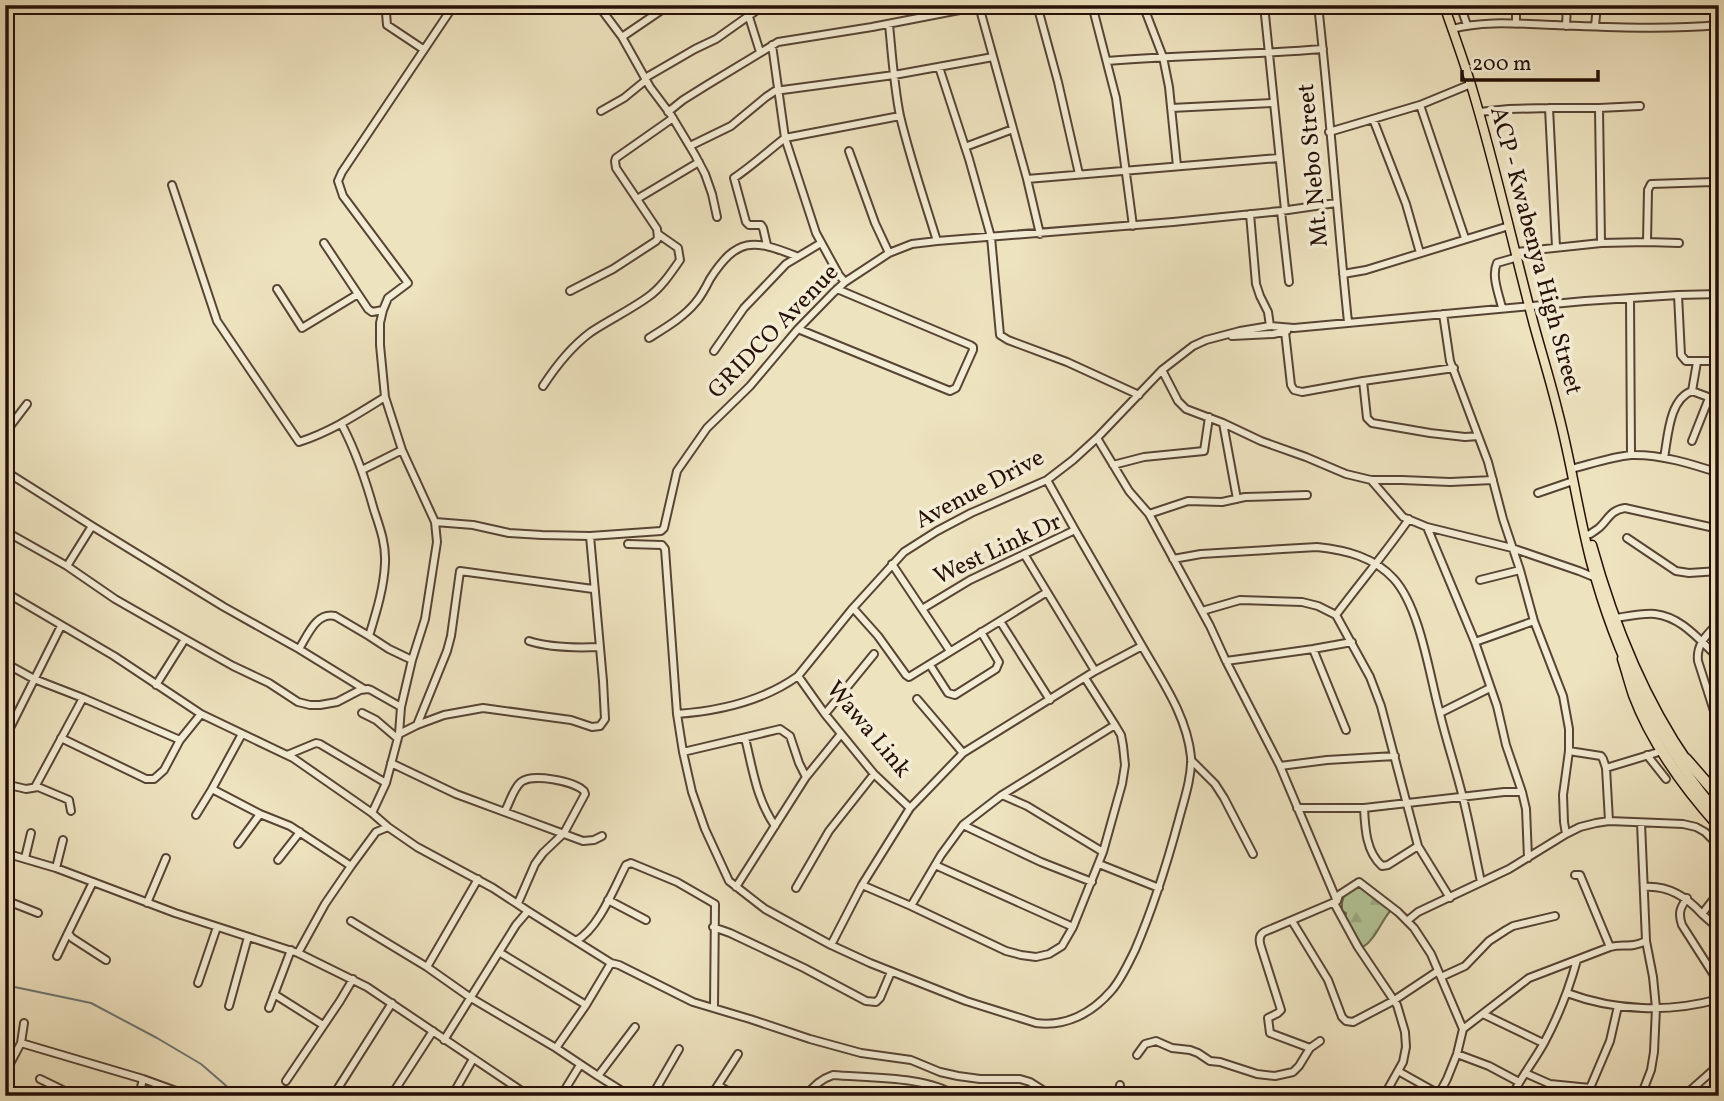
<svg xmlns="http://www.w3.org/2000/svg" width="1724" height="1101" viewBox="0 0 1724 1101" font-family="Vollkorn,serif">
<defs>
<pattern id="forest-firs" width="22" height="20" patternUnits="userSpaceOnUse" patternTransform="scale(1.75)"><rect width="22" height="20" fill="#b3c596"/><path d="M5 1l3.5 6h-7zM16 11l3.5 6h-7z" fill="#9aa880"/></pattern>
</defs>
<rect width="100%" height="100%" fill="#eee3bf"/>
<filter id="stains"><feTurbulence type="fractalNoise" baseFrequency=".00286" numOctaves="4"/><feColorMatrix values="0 0 0 0 .2 0 0 0 0 .09 0 0 0 0 .02 0 0 0 .5 -.17"/></filter>
<radialGradient id="worn" r=".72"><stop offset=".6" stop-color="#630" stop-opacity="0"/><stop offset="1" stop-color="#630" stop-opacity=".3"/></radialGradient>
<path fill="url(#forest-firs)" stroke="#6c6a4e" stroke-width="2" d="M1359,883L1391,910C1381,921 1376,939 1363,947L1345,920L1346,913L1342,911V903L1345,892Z"/>
<g fill="none" stroke-linecap="round" stroke-linejoin="round">
<path stroke="#6e7674" stroke-width="2" d="M5,985L91,1003L157,1038L201,1064L238,1096"/>
<defs>
<path id="minor" d="M390,5L386,13L387,25L423,49
M598,5L622,37L650,87L671,115L695,155L705,174L712,194L717,217
M1037,5L1058,82L1079,174
M1092,5L1116,98L1133,226
M1143,5L1163,57L1169,87L1177,166
M1251,5L1264,6
M1264,5L1285,210
M1318,5C1330,111 1337,217 1348,322
M1460,5L1467,25
M979,6L1027,179L1040,234
M296,10L301,5
M749,17L760,52
M889,24C892,55 894,86 900,116C910,158 924,199 937,241
M1516,24V5
M1566,26L1567,5
M1595,26L1597,5
M1452,29C1485,20 1521,24 1555,25C1610,27 1664,30 1719,25
M622,37L669,5
M772,45L785,138L816,233L839,275L845,282
M1107,61C1179,55 1251,55 1323,49
M939,67L969,159L991,237L1000,335L1008,340L1067,362L1139,395
M645,78L695,49L716,39L764,5
M1420,105L1465,238
M1171,108L1274,103
M1599,108L1640,106
M601,111L624,98L646,80
M668,112L683,100L707,85L778,42L872,27L980,6
M1479,112L1509,109L1549,108
M1373,119L1406,204L1420,253
M1329,132L1420,105L1471,84
M690,146L731,126L766,97L775,91L894,75L993,57
M965,147L1013,129
M849,151L875,223L889,253
M1027,179L1279,158
M172,185L217,321L299,442C332,431 356,415 385,397
M637,199L699,162
M1281,211L1289,282
M1250,214L1256,284L1260,296L1268,312L1270,326
M1647,242L1679,243
M324,243L368,309L372,312L383,310
M767,245L763,228L761,225H749L746,222L734,178C752,166 768,151 785,138L900,116
M1556,247L1549,108H1599L1601,243
M1516,252L1601,243L1647,242L1648,190L1651,184L1713,182L1717,184L1719,187
M1343,274L1366,270L1509,226
M277,289L302,328L358,294
M570,291L613,269L656,241L658,238L657,229L616,168L615,161L616,158L673,118
M1678,295L1681,355L1686,361H1719
M1630,298L1631,455
M1502,308C1499,294 1491,276 1497,263L1518,257
M1443,314L1450,361L1488,462L1503,519L1520,570L1534,621L1563,696L1569,729V751L1563,795L1564,822L1566,834
M798,329L945,389L950,391L956,388L973,350V347L970,345L837,289
M1285,332L1291,385L1294,390L1302,392L1363,381L1454,368
M1232,336L1273,334L1287,331
M649,338C665,328 684,317 696,302C702,295 706,287 710,279C737,237 753,239 796,256
M714,351L744,308L786,264L821,243
M1697,362L1692,391L1719,401
M1162,370L1178,401L1186,409L1223,423L1261,441L1306,457L1346,474L1371,480H1402L1450,482L1493,480
M1363,381L1367,418L1372,423L1430,433L1465,437L1478,436
M543,386C556,366 572,346 591,332C609,320 630,310 648,297C661,288 671,273 680,260L678,248L658,234
M1223,423L1237,499
M342,425C356,452 366,481 374,510C380,528 386,544 385,563C384,588 376,613 369,636L389,649L412,660
M5,433L27,404
M1097,438L1129,491L1149,514L1210,626L1226,661L1280,766L1337,901L1339,895L1359,882L1398,912L1414,928L1431,954L1463,1029L1457,1054L1447,1079L1438,1096
M1692,441L1709,398
M1664,458C1668,437 1669,399 1692,391
M1113,465L1144,457L1204,451L1209,417
M1571,469C1591,464 1611,457 1631,455C1660,454 1692,464 1719,473
M362,470L402,450
M5,471L92,526L67,566
M1047,480L1075,530
M1371,480L1403,517L1427,527L1512,548L1579,571L1596,578
M1538,493L1573,481
M1149,514L1188,501L1222,502L1245,497L1307,495
M435,522L473,525L509,533L542,535L590,536L661,531L664,528L677,471L707,428L750,386L798,329L833,293L845,282L889,253L912,244L937,241L1173,222L1281,211L1336,203
M92,526L224,607L299,649L364,689
M1427,527L1475,642L1497,706L1506,745L1522,792L1526,809L1528,858
M5,531L67,566L115,599L185,639
M1590,534C1593,532 1598,529 1600,527C1609,518 1611,510 1625,508L1719,529
M1627,538L1676,571L1689,573L1719,571
M628,544L662,545L665,549L677,714L683,752L692,792L705,829L729,881L765,909L831,945L870,963L966,1001L1036,1023C1066,1027 1092,1013 1111,991C1121,980 1128,964 1135,950C1153,908 1167,864 1179,819C1184,800 1192,777 1191,757C1187,716 1162,681 1142,646
M1024,554L1095,671
M1173,559L1201,554L1317,547C1346,550 1374,557 1394,579C1420,608 1429,673 1439,710C1446,740 1456,769 1463,798C1470,826 1475,854 1481,882
M892,564L950,651
M1480,580L1520,570
M5,592L114,656L201,714L293,758L372,813L388,827L417,847L493,888L528,911L516,925L444,1040
M853,608L878,636L906,675L909,677L1047,592
M1202,611L1240,600L1302,602L1318,606L1336,615L1370,677L1381,706L1418,846L1450,898
M1336,615C1360,583 1386,552 1409,519
M1616,618C1629,616 1643,613 1655,614C1682,617 1700,641 1719,658
M1000,621L1050,700
M1719,622C1708,634 1696,643 1698,661L1714,711L1719,720
M529,641C551,648 576,648 599,647
M1475,642L1534,621
M299,649C308,635 316,612 335,616L369,636
M1313,649L1346,730
M1226,661L1313,649L1352,642
M5,663L34,679L83,698L180,740
M930,665L948,693L955,695L996,669L999,662L981,632
M798,676L825,714L874,774L910,808
M156,685L185,639L233,666L269,683L298,702L310,705H320L337,702L360,690L368,689L371,690L401,707L399,734
M917,699L963,753
M401,707L412,660L425,619L437,542L435,522L402,450L385,397L380,345V323L383,310L388,298L408,283L343,196L338,181L342,172L454,5
M362,713L376,720L397,738
M1440,713L1490,688
M677,714C719,711 763,701 798,676L853,608L904,552L937,531L971,513L1047,480L1073,460L1097,438L1162,370L1193,346L1206,340L1240,331L1270,326L1294,328L1585,301L1678,295L1719,294
M825,714L874,654
M417,725L444,715L483,708L571,720L592,727L600,726L605,719L603,681L590,536
M5,738L61,626
M61,738L146,779H154L164,770L180,740L201,714
M745,738C753,770 756,798 775,826
M1569,751L1601,756L1603,759L1606,768
M683,752L780,729L790,736L799,763L806,777
M287,755L316,743L320,744L386,783
M1647,755L1666,779
M1191,760L1215,784L1224,798L1253,854
M391,763L456,794L583,841L594,840L602,836
M1280,766L1327,760L1395,756
M5,784L26,789L38,787L69,800L71,811
M35,787L83,698
M212,789L260,814L290,826L351,866L325,904L298,953
M1002,795L1027,806L1103,852
M1297,808H1364L1504,792H1522
M1364,808C1365,828 1366,852 1382,866L1388,865L1418,846
M505,811C510,802 513,789 521,782C532,773 574,781 584,791L585,794L564,833L543,853L535,864L518,903
M372,813L386,783L399,734L417,725L447,651L451,636L460,571L593,589
M196,815L212,789L242,734
M1609,821L1606,768L1662,751
M963,825L1041,862L1092,882
M238,844L260,814
M5,853L56,868L175,913L298,953L367,987L529,1096
M25,858L31,833
M278,860L300,832
M1099,864L1159,888
M935,865L1073,927
M351,866L376,832L388,827
M56,868L63,840
M1575,875H1580L1610,947
M478,879L427,967L471,998L556,1048L598,1076L630,1096
M93,882L68,933L72,938L106,960
M862,885L911,906L1006,951L1021,955L1036,957L1049,954L1062,946L1073,927L1103,852L1122,784L1125,765L1123,746L1121,735L1115,725L1085,678
M736,887L806,777L841,734
M1644,887C1668,885 1686,896 1702,914L1719,892
M796,888L829,831L874,774
M1687,898C1680,908 1678,913 1682,925L1719,983
M5,900L38,913
M608,900L646,920
M147,903L166,858
M1334,903L1358,947L1397,1005L1405,1032L1406,1047L1403,1062L1384,1096
M911,906L941,855L963,825L1002,795L1115,725
M528,911L611,963L586,1005L556,1048
M1702,914L1719,929
M351,921L427,967
M1292,921L1328,980L1342,1017L1346,1021L1353,1022L1393,1001L1438,971
M1407,921L1418,912L1509,869L1566,834L1580,827L1596,823L1609,821L1683,824L1696,827L1705,832L1719,846
M713,927L730,933L804,968L866,1001L876,1002L880,998L891,972
M576,941C599,928 614,888 626,865L631,863L677,882L715,904L714,1008
M831,945L862,885L910,808L963,753L1095,671L1142,646L1075,530L970,580L922,609
M499,952L586,1005
M57,956L68,933
M611,963L619,965L693,1002L750,1019L810,1039L861,1053L911,1060L940,1072L958,1076L980,1079H1020L1030,1082L1052,1096
M1441,977L1465,966L1489,941L1506,930L1513,926L1555,916
M198,983L217,927
M1567,993C1615,1011 1669,1013 1719,999
M274,994L323,1025
M229,1006L248,937
M269,1008L291,950
M1483,1014L1543,1043
M1463,1029L1529,978L1610,947C1625,943 1629,949 1646,941
M21,1043L143,1079L190,1096
M1310,1048L1270,1033L1268,1018L1278,1013L1281,1010L1261,947C1259,941 1259,935 1264,932L1337,901
M1457,1054L1489,1066L1519,1082
M1137,1055L1145,1044L1156,1041L1172,1048L1190,1050L1198,1053L1210,1061L1220,1062L1257,1074L1275,1076L1293,1072L1299,1066L1310,1048L1320,1041
M1398,1071L1439,1094
M5,1073L21,1043L24,1023
M1525,1073L1550,1084L1590,1088L1606,1096
M598,1076L635,1027
M40,1079L75,1096
M286,1081L340,1001L353,979
M718,1085L735,1096
M1590,1088L1610,1041L1618,1006
M139,1096L143,1079
M333,1096L392,1003
M391,1096L433,1031
M452,1096L473,1059
M561,1096L580,1065
M652,1096L679,1049
M711,1096L738,1054
M806,1096C813,1086 821,1079 833,1075C868,1078 928,1076 956,1096
M1118,1096L1120,1085
M1512,1096C1521,1077 1534,1061 1544,1043C1558,1017 1569,989 1577,960
M1641,1096L1651,1070L1654,1052L1656,1008L1653,977L1646,941L1641,823
M1684,1096L1719,1065"/>
<path id="major" d="M1444,5C1453,32 1463,58 1471,85C1495,164 1513,246 1534,325C1542,354 1551,383 1558,412C1571,461 1578,512 1591,562C1615,653 1657,742 1719,814
M1592,545C1613,621 1643,697 1688,762"/>
<path id="highway" d="M1623,659C1627,671 1630,683 1634,695C1652,743 1685,788 1719,826
M1686,759L1719,797"/>
</defs>
<use href="#minor" stroke="#574435" stroke-width="10"/>
<use href="#major" stroke="#250f07" stroke-width="11"/>
<use href="#highway" stroke="#250f07" stroke-width="13"/>
<use href="#minor" stroke="#f4edd5" stroke-width="6"/>
<use href="#major" stroke="#eee3bf" stroke-width="8"/>
<use href="#highway" stroke="#eee3bf" stroke-width="10"/>
</g>
<g text-anchor="middle" dominant-baseline="central" stroke-width="7" stroke-linejoin="round" paint-order="stroke">
<g font-size="24" fill="#250f07" stroke="#f4edd5">
<text transform="translate(1314 165) rotate(-95)">Mt. Nebo Street</text>
<text transform="translate(1535 251) rotate(75)">ACP - Kwabenya High Street</text>
<text transform="translate(774 332) rotate(-46)">GRIDCO Avenue</text>
<text transform="translate(980 490) rotate(-28)">Avenue Drive</text>
<text transform="translate(998 550) rotate(-25)">West Link Dr</text>
<text transform="translate(868 730) rotate(50)">Wawa Link</text>
</g>
</g>
<rect width="1724" height="1101" fill="none" stroke="#eee3bf" stroke-width="28"/>
<rect x="7" y="7" width="1710" height="1087" fill="none" stroke="#250f07" stroke-width="3.5"/>
<rect x="14" y="14" width="1696" height="1073" fill="none" stroke="#250f07" stroke-width="2"/>
<path d="M1462 70v10h136v-10" fill="none" stroke="#250f07" stroke-width="3.5"/>
<text x="1472" y="70" font-size="21" fill="#250f07" stroke="#f4edd5" stroke-width="5" paint-order="stroke">200 m</text>
<rect width="100%" height="100%" filter="url(#stains)"/>
<rect width="100%" height="100%" fill="url(#worn)"/>
</svg>
